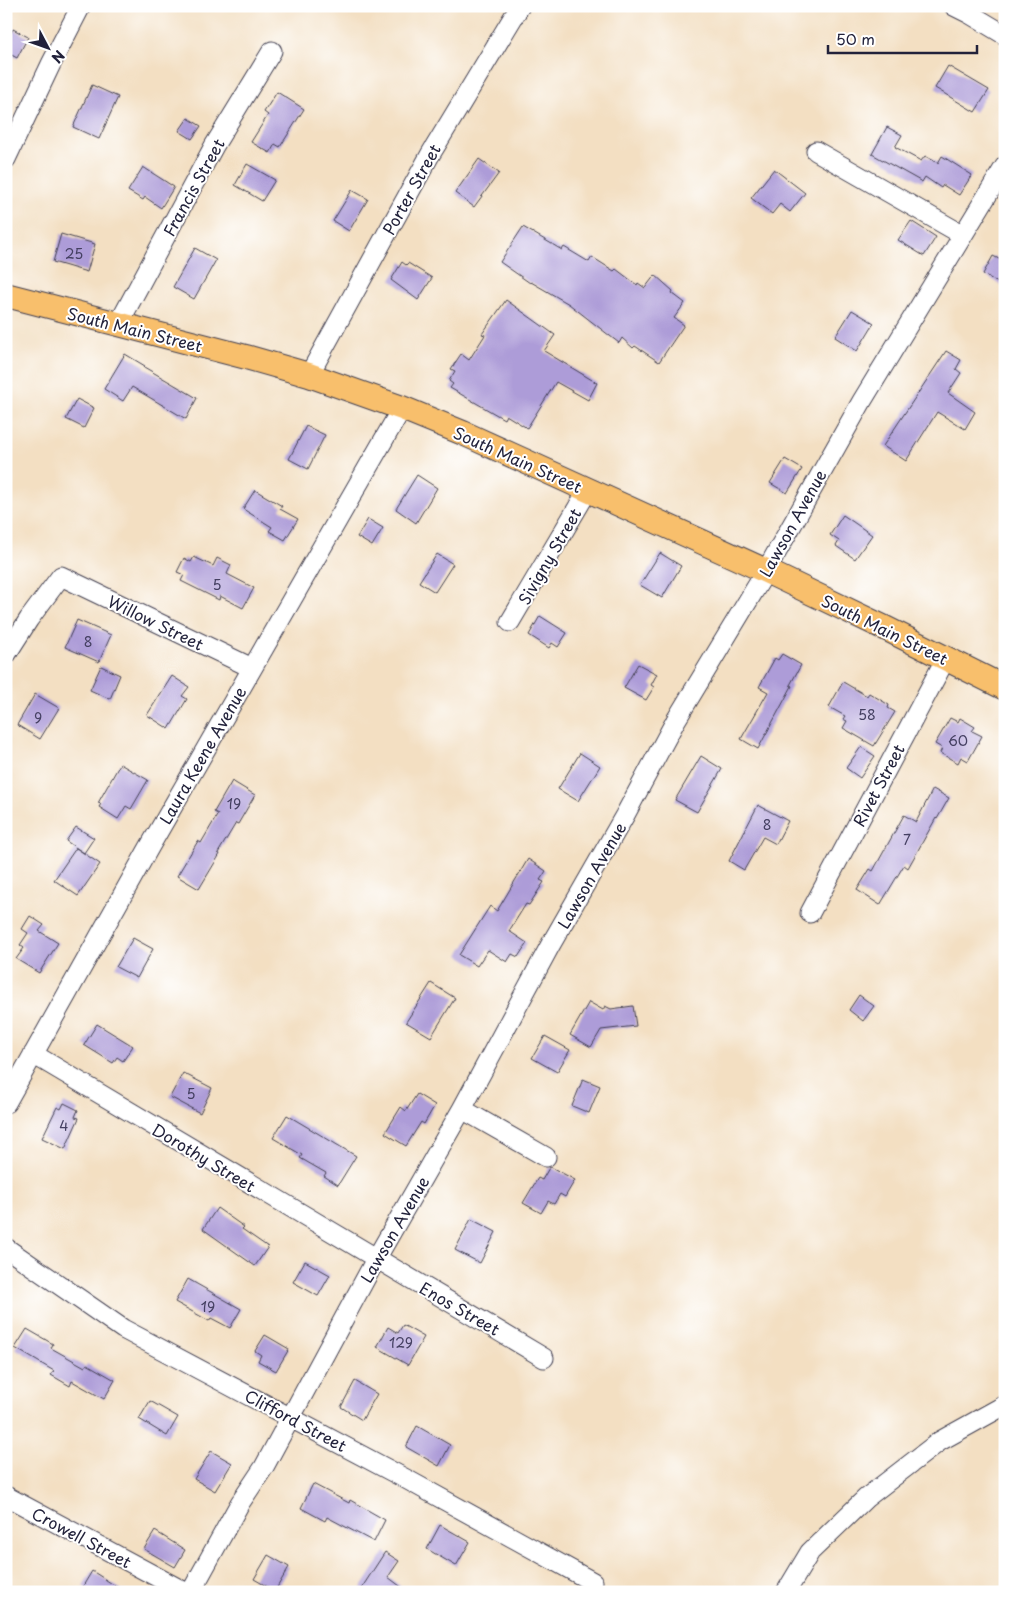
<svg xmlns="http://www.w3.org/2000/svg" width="1011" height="1598" viewBox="0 0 1011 1598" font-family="'Playpen Sans',sans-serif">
<rect width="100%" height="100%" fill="#fff"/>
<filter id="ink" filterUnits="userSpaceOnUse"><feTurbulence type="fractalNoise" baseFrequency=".02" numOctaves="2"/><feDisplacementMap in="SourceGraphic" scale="10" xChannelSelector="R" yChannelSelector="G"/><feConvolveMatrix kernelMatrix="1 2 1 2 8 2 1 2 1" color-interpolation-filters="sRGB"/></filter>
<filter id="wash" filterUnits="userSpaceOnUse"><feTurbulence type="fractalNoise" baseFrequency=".0096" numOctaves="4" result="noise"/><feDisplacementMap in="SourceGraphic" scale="20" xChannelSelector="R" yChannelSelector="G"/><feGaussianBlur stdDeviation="1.12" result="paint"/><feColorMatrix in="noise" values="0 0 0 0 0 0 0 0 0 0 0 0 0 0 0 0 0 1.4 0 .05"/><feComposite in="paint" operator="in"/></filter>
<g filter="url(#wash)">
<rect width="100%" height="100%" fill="#f3dfc2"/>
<g id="blocks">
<path fill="#ad9cd8" d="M13,29L28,37L17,58L6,52V42Z
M948,66L989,90L975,112L935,88Z
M92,85L118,97L99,139L73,127Z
M277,92L304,109L280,147L275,144L270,153L251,142L268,115L264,112Z
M188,118L201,126L192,139L179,131Z
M887,127L902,135L895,147L921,161L925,156L938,163L942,156L972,175L959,195L943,185L941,188L925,177L922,182L872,154Z
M479,159L499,173L474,207L455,193Z
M247,164L275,180L262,201L235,185Z
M143,167L174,187L161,208L145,197L143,200L128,191Z
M774,169L805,193L790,212L780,204L772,214L751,198Z
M352,190L368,199L349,231L333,221Z
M911,221L936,237L924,256L898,240Z
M523,227L562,250L564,247L589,262L592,257L614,271L616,269L637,285L638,283L645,288L655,275L673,291L672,293L685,303L674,318L684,325L659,362L635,346L633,348L622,338L619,343L569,304L531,282L530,283L500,262Z
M61,234L95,244L87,272L53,262Z
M195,248L216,260L194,299L173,287Z
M993,256L1005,262V287L983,274Z
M402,262L406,265L408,263L432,278L418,300L391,280Z
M506,300L555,335L544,351L597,383L588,400L556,382L527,428L506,415L504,419L450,388L453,384L449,381L455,371L451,369L461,354L469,360L485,335L482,334Z
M852,310L874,323L857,351L835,337Z
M946,351L961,360L956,369L961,373L948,393L975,412L965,429L937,412L906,461L883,446Z
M125,354L145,366L144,367L197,398L186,419L132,387L123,401L104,389Z
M77,399L94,408L84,428L66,419Z
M306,426L325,435L308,469L289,459Z
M785,459L802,469L787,493L770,483Z
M417,475L437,488L416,523L396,509Z
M255,490L282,506L280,509L298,519L285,540L269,531L272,527L243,509Z
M843,515L872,535L855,559L836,546L839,541L830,535Z
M368,519L383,528L372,546L357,537Z
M660,553L681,566L662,598L640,585Z
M437,554L453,564L435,592L419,582Z
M194,557L213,566L217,558L231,565L227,574L254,588L243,608L220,596L219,600L181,581L184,575L177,572L184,558L191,562Z
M540,616L567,633L558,647L552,643L549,648L529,635Z
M77,620L111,635L99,662L65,647Z
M782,654L801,665L790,685L792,686L758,749L741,739L768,692L759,687L775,658L778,660Z
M638,664L657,674L651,685L654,687L646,700L624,688Z
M101,666L120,675L110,699L90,690Z
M172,676L189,687L182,696L187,699L169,729L147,715Z
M843,682L867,696L869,693L889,705L888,708L895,712L874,746L843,728L847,721L843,719L845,716L829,707Z
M35,694L59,708L40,739L17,725Z
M950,718L958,722L960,718L975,727L972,731L982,736L968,761L961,757L958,763L940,753L942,748L935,744Z
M861,747L875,756L860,778L846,768Z
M580,753L600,766L578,801L558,789Z
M701,756L722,769L697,812L675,800Z
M120,764L148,780L131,809L126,806L118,819L99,807L101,804L98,803Z
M232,781L255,795L238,824L236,823L218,853L220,854L199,889L177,876L198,841L201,843L218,814L214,812Z
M933,789L949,798L937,819L936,818L908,868L904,865L880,905L857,890L870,869L873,871L904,815L916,822Z
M758,805L788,821L776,844L763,837L744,870L729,861Z
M76,827L94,838L84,853L66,841Z
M76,848L100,864L78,896L54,880Z
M528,859L546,871L540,880L544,882L529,905L526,904L509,931L527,943L518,957L512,954L507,962L488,950L477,966L459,955L490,906L497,911Z
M30,916L44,925L39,931L58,943L39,973L16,959L24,948L20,945L28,933L22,929Z
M133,938L153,949L137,978L116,967Z
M431,983L455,998L431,1037L406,1022Z
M859,995L874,1006L863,1021L849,1010Z
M589,1002L603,1010L605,1006L611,1009L633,1006L636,1026L601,1030L591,1047L570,1035Z
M97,1024L133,1046L123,1061L117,1057L113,1063L84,1045Z
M545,1036L570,1050L557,1072L532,1058Z
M183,1073L212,1088L200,1113L170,1097Z
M583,1079L600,1086L589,1113L572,1106Z
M417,1094L435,1105L424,1124L421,1122L406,1146L385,1133L401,1107L406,1111Z
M64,1103L78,1110L75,1117L79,1118L65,1149L42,1138L57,1107L61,1109Z
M287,1115L356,1156L338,1185L324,1176L326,1173L300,1158L302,1155L273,1138Z
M551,1167L575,1180L565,1197L560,1194L554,1204L548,1201L541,1213L523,1203L538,1178L542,1180L549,1168Z
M217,1208L244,1227L242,1229L268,1247L255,1266L203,1229Z
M471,1219L496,1232L480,1263L455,1250Z
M305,1261L330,1275L318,1296L293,1282Z
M188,1279L241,1309L230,1328L211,1318L209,1321L175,1302Z
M403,1325L424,1337L408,1365L377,1347L388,1327L398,1333Z
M27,1329L53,1344L51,1348L85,1367L87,1364L115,1380L104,1399L72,1381L70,1386L51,1375L54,1371L15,1348Z
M265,1335L289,1349L276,1371L258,1361L261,1355L255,1351Z
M355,1381L377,1394L362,1420L341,1407Z
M150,1401L178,1417L167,1436L139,1419Z
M417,1426L450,1445L439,1466L406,1447Z
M211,1451L232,1463L215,1491L194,1479Z
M313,1484L349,1503L350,1500L385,1520L374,1542L327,1517L325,1521L301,1508Z
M440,1525L470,1542L456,1566L427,1549Z
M155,1531L185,1550L175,1567L144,1549Z
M385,1552L399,1561L388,1577L408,1592H359Z
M268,1555L289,1567L275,1591L254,1579Z
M92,1571L125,1592H91L83,1586Z"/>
</g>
</g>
<g filter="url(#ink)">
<use href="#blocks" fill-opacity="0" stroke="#413e4f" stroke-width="1"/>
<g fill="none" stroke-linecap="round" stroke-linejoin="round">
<defs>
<path id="minor" d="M954,6L970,14L1005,35
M816,151L963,235
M6,159L52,62L81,6
M118,325L214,146L272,51
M309,375L430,155L520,6
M510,622L588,490
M6,655L29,619L61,576L252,668
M810,913L946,658
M33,1054L544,1358
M6,1103L150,846L402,408
M462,1109L546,1157
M6,1248L123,1329L406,1479L593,1582
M6,1496L185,1592
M191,1592L240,1503L264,1467L376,1259L462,1109L551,944L625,815L676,720L766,571L862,401L1005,166
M786,1592L810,1552L866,1498L940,1441L1005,1405"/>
<path id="major" d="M6,295L246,357L309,375L402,408L463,433L766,571L885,628L1005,688"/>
</defs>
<use href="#minor" stroke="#413e4f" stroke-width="21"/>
<use href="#major" stroke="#413e4f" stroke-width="26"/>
<use href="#minor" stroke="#fff" stroke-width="19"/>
<use href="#major" stroke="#f8bf6c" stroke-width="24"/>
</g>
</g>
<g text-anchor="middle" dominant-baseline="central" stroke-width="4" stroke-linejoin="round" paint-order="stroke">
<g font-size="14" fill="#454062">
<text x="74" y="253">25</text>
<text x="217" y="584">5</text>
<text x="88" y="641">8</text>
<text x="867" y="714">58</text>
<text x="38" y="717">9</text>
<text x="958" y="740">60</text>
<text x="234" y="803">19</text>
<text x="767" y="824">8</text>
<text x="907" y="839">7</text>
<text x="191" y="1093">5</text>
<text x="64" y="1125">4</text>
<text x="208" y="1306">19</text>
<text x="401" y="1342">129</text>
</g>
<g font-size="16" fill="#22223b" stroke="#fff">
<text transform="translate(193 187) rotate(-61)">Francis Street</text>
<text transform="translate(411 189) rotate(-61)">Porter Street</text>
<text transform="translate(135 329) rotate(14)">South Main Street</text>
<text transform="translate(518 459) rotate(24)">South Main Street</text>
<text transform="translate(792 523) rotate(-61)">Lawson Avenue</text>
<text transform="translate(549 556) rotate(-60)">Sivigny Street</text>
<text transform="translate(156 622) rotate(26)">Willow Street</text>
<text transform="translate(885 629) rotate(26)">South Main Street</text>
<text transform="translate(202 755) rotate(-60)">Laura Keene Avenue</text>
<text transform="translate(878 785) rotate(-62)">Rivet Street</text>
<text transform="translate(591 875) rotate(-60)">Lawson Avenue</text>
<text transform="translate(204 1157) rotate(31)">Dorothy Street</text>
<text transform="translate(394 1229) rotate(-60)">Lawson Avenue</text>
<text transform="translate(460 1308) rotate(30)">Enos Street</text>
<text transform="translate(296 1420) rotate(28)">Clifford Street</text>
<text transform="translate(82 1537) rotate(28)">Crowell Street</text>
</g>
</g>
<rect width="1011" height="1598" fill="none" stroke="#fff" stroke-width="25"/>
<g transform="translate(48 48) rotate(131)" stroke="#ffffff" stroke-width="4" paint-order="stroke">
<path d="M0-4L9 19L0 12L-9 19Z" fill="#22223b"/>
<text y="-8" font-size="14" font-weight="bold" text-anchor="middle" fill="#22223b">N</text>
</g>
<path d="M828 45v8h149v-8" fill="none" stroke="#22223b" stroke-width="2.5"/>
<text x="836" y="45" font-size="15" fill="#22223b" stroke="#ffffff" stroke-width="4" paint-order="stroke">50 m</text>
</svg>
